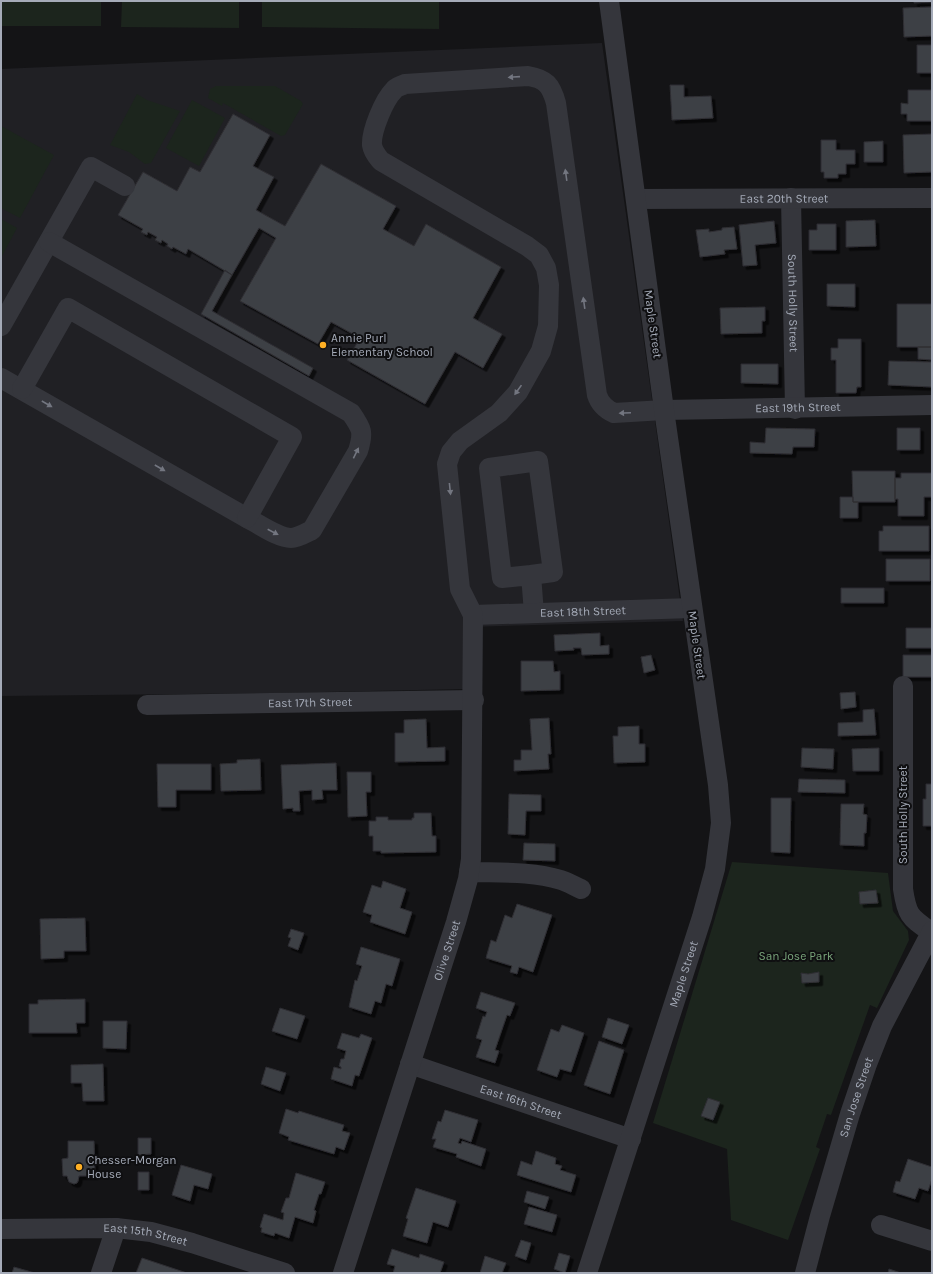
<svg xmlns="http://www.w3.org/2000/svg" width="933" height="1274" viewBox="0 0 933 1274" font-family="Karla,sans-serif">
<defs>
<filter id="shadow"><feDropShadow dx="3.5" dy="3.5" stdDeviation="0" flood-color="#0009"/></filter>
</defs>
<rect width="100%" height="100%" fill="#141416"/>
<path fill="#202024" d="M602,43L683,621L464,627V689L278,693L1,696V69Z"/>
<path fill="#1c251d" d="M1,1H101V26H1Z
M122,1H239V28L121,27Z
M262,1H439V29L262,27Z
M216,86H275L301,101L303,104L285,135L281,136L223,103L222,106L208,98L210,89Z
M137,94L147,100L180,111L151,163L145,164L129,152L110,145Z
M192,100L225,118L199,166L166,148Z
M1,126L54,155L20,218L1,208Z
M1,219L17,228L1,258Z
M732,862L888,873L893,911L908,931L909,940L877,1008L870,1005L831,1115L827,1114L816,1147L820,1149L788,1240L731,1220L727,1149L653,1123Z"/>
<path fill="#3e3f44" stroke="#2e2e33" filter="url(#shadow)" d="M914,1H932V2L914,3Z
M932,7V36L904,37L903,8Z
M917,45H932V73H917Z
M670,85H684V97L711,96L713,118L672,120Z
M908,90H932V121H907V114H901V103L908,104Z
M233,114L270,135L253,166L274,177L256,210L285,226L321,164L396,206L383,229L414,246L426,224L501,267L473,318L502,334L483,368L455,352L425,404L347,360L360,338L331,322L318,344L240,301L276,238L259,228L232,275L188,249L186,254L173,247L172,249L167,246L168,244L162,240L161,243L155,240L157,237L148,232L147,235L141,232L143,229L118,215L143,172L177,191L190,167L200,172Z
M932,134V172L904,173L903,135Z
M821,140H836V150H855V164H846V174H838V178H824V172H821Z
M883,141V162H864V142Z
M875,220L876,246L846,247V221Z
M774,221L776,243L755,245L757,265L743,266L739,225Z
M817,224H836V250H809V230H817Z
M734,227L737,249L724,250L725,254L700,257L696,230L709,229V232L722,230V228Z
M225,270L232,275L212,311L313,368L309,376L201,314Z
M827,284H855V307L827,306Z
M897,304H932V347H897Z
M765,307V321H762V333L721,334L720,308Z
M838,339H861V387H857L856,393H836V360H831V348H838Z
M918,347H932V360L918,359Z
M889,361L932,362V387L888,385Z
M741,364H778V384L741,383Z
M766,428L815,429L814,447H793L792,454L750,453V442L765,443Z
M897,428H920V450H897Z
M852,471H895V502H853Z
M901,473H932V497H924V516H898V499H895V478H901Z
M840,497H853V502H858V518H840Z
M883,526H929V551H879V531H883Z
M886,559H930V581H886Z
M841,588H884V603H841Z
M906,628H932V648H906Z
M600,633V646L609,645V654L582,655L581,648H573L574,650L555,651L554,635Z
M651,655L655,670L644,673L641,657Z
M903,655H932V677H903Z
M521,661H553L554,672L560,671V690L521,691Z
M855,692L856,707L841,709L840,693Z
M874,709L876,735L838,736V723L863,722V710Z
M549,718L551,754H548L549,769L514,771V760H521V750H532L530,719Z
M426,719L427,748L445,747V761L395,762V733H404V720Z
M639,726V744H645V762L614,763L613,736H618V727Z
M802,748L834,749L833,769L801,767Z
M879,748V771H853L852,749Z
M260,759L261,790L221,791L220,764L237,763V760Z
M336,763L337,790H322L323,799L312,800V790L299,791L300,811H293V808L283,809L281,765Z
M157,764H211V790H176V807H158Z
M347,772H371V792H366L367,816L348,817Z
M799,779L845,780V793L798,792Z
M926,784H932V826H923V799H926Z
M509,794L541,795V811H526L525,835L508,834Z
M771,798H791L790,853L771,852Z
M841,804H864L863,814L867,815L866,833H864V846L840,845Z
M414,813H431L432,836H436V852L381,853V851H373V836H369V821H376V817H388V820H412V818H414Z
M524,843L555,844V861L523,860Z
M383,881L406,889L400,908L412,912L405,934L370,922L372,915L363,912L372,885L381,888Z
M876,890L878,903L860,904L859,892Z
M517,904L552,915L533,972L519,967L517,974L510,972L512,966L486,958L491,940L496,942L505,915L512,918Z
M85,918L86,951H64V958L41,959L40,919Z
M291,929L304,933L298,950L288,946L291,938L288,937Z
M361,947L400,959L392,986L386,984L381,1003L375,1001L371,1014L349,1007L355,980L357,981L362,966L356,964Z
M819,972V982L802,983L801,973L808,974Z
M481,992L515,1003L510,1016L507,1015L495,1050L499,1051L495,1063L476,1057L482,1040L476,1038L483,1016L485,1017L487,1012L476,1008Z
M85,999V1023H76L77,1033H29V1004H38V1000Z
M280,1008L305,1016L297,1039L272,1031Z
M608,1018L629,1025L622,1044L602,1037Z
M103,1021H127L126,1049L103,1048Z
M562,1025L584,1033L571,1072L560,1069L557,1077L537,1070L551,1029L559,1032Z
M342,1033L359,1038L361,1034L372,1038L359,1076L355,1075L352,1086L331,1079L334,1067L341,1069V1067L339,1066L341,1059H344L346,1051L337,1048Z
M599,1041L624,1050L610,1094L584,1085Z
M103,1064L104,1101H83L82,1083H71V1065Z
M266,1067L286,1073L280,1091L261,1084Z
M708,1098L720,1102L713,1120L701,1116Z
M286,1109L298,1113L299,1111L344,1125L342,1131L350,1133L344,1150L336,1147L334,1154L288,1140L289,1137L279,1133Z
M445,1110L478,1120L471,1142L460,1138L458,1143L461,1144L462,1141L486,1149L481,1166L456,1157L457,1154L433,1147L436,1139H432L438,1121L441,1122Z
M138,1138H151V1154L138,1155Z
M68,1141H94L95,1176H79L78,1181L77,1183L74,1184L69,1182L67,1176H63L62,1159L68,1158Z
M536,1151L556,1158L555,1164L562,1166L560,1170L576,1175L571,1192L517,1175L521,1161L532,1165Z
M908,1159L932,1167V1179L928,1191L919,1188L915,1199L893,1192L896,1181L900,1182Z
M181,1165L212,1174L208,1189L194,1185L190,1201L172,1195Z
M138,1172H149V1190H138Z
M296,1173L325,1182L321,1194H319L314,1210L316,1211L313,1223L295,1217L289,1238L275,1233L274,1236L261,1232L262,1228L260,1227L264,1214L283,1220L284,1213L281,1212L286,1198H289Z
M416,1188L456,1201L448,1227L433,1222L427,1243L403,1236L408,1219L406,1218Z
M527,1191L549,1197L545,1209L524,1202Z
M529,1207L557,1215L552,1232L524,1224Z
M521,1240L531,1243L526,1260L515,1256Z
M392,1249L419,1258L420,1254L444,1262L440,1273H393L395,1266L387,1264Z
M559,1253L570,1256L565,1273L554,1269Z
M485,1256L506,1263L502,1273H480Z
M142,1258L187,1273H136Z
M14,1267L35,1273H12Z
M889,1269L901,1273H888Z"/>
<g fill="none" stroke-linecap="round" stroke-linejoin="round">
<g stroke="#35363c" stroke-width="20">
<path id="s1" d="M791,198L795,409"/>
<path id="s2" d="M636,199L932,198"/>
<path d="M1,326L91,167L125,186"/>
<path d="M1,378L247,518C259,524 278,538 291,538C298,538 306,533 312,530L358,451C364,432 362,429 351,413L49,242"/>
<path d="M22,389L68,308L292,437L247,518"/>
<path d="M531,575L502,578L489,468L538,461L553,572L531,575L534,613"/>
<path id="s3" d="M473,615L692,608"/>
<path d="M903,686V889C907,916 910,917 931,932"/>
<path id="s4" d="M147,705L474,700"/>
<path d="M469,872C500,873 531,871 561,880C568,882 574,886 581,889"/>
<path id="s5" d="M410,1064L631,1139"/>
<path d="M881,1225L932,1241"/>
<path id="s6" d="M1,1229L116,1228L151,1232L192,1243L285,1273"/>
<path d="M101,1273L116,1228"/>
<path id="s7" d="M343,1273L456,922L468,879L471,859L473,615L460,589L447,464L451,452L460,441L499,413L518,392L541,351L548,326L549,285L546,268L539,255L527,246L381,161C377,156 373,152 372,145C371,131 384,100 394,90C396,87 401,86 405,84L528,76C546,79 551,85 556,103L597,395C600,404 605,409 614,413L664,410L932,405"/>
<path id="s8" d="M587,1273L702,917L715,869L721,823L718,785L664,410L609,1"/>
<path id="s9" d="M805,1273L820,1216L850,1114L867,1064L882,1026L932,931"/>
</g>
</g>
<defs><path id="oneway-solid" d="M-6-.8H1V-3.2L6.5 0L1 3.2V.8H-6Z"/></defs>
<g fill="#737680">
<use href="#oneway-solid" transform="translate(514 77) rotate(176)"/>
<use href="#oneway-solid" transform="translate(566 175) rotate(-98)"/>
<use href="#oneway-solid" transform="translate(584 303) rotate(-98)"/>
<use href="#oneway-solid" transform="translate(518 390) rotate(125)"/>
<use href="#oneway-solid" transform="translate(47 404) rotate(30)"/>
<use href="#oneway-solid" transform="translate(625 413) rotate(177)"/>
<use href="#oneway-solid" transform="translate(356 453) rotate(-64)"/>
<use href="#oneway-solid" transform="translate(160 468) rotate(30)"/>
<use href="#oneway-solid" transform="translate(450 489) rotate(84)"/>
<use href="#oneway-solid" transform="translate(273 532) rotate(27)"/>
</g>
<g fill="#ffb024" stroke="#0f0f11" stroke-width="1.5">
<circle cx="323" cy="345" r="4"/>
<circle cx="79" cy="1167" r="4"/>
</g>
<g text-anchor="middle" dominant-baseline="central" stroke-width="4" stroke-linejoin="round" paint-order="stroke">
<g font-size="12" fill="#a5abb8" stroke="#0f0f11">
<text stroke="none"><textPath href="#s2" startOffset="148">East 20th Street</textPath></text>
<text stroke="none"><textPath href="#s1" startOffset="105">South Holly Street</textPath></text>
<text transform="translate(653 324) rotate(82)">Maple Street</text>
<text stroke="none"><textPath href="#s7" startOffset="2027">East 19th Street</textPath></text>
<text stroke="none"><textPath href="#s3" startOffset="110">East 18th Street</textPath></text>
<text transform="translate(697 645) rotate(82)">Maple Street</text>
<text stroke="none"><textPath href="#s4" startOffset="163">East 17th Street</textPath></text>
<text transform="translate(903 815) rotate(-90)">South Holly Street</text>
<text stroke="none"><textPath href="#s7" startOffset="339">Olive Street</textPath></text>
<text stroke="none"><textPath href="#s8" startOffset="314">Maple Street</textPath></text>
<text stroke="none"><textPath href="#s9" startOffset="183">San Jose Street</textPath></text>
<text stroke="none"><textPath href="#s5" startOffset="117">East 16th Street</textPath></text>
<text stroke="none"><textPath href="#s6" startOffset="145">East 15th Street</textPath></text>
</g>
<g font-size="12" fill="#a5abb8" stroke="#0f0f11" text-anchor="start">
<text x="331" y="338">Annie Purl<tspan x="331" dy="14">Elementary School</tspan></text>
<text x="87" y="1160">Chesser-Morgan<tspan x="87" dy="14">House</tspan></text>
</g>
<g font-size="12" fill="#79a57b" stroke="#0f0f11">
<text x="796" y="956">San Jose Park</text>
</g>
</g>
<rect width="933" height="1274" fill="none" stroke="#a5abb8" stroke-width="4"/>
</svg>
